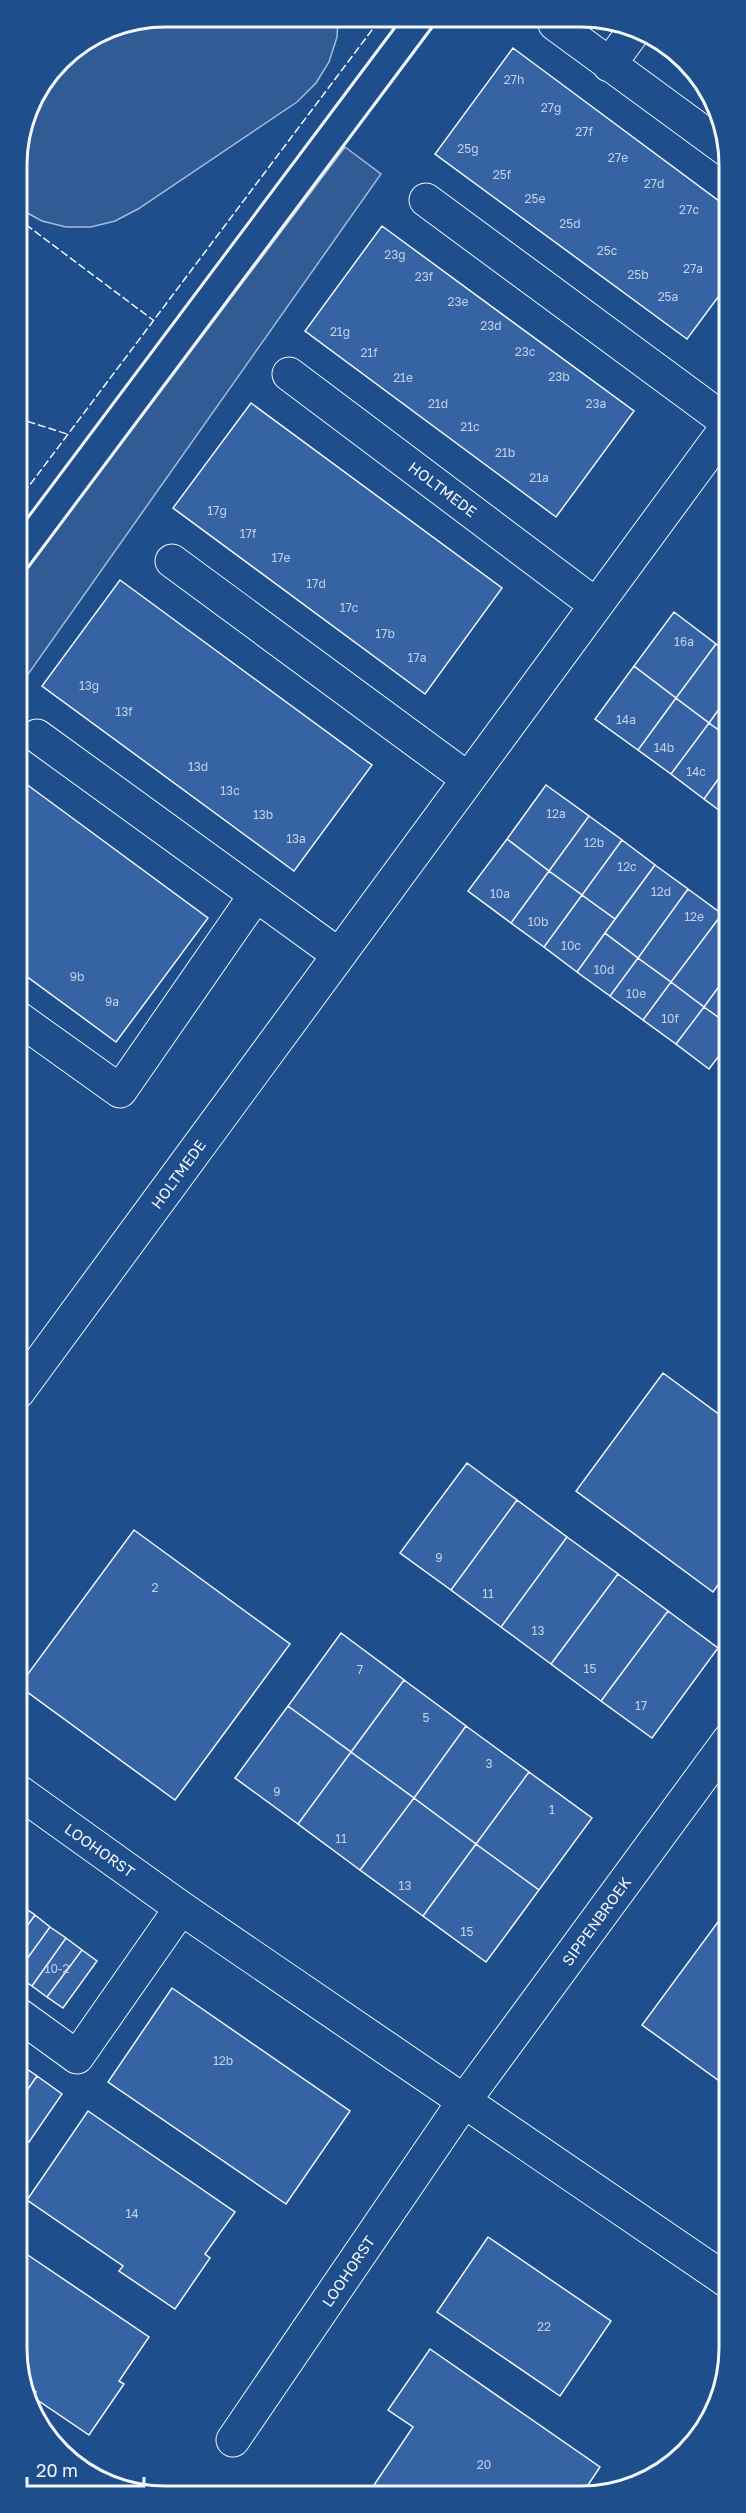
<svg xmlns="http://www.w3.org/2000/svg" width="746" height="2513" viewBox="0 0 746 2513" font-family="'Golos Text',sans-serif">
<rect width="100%" height="100%" fill="#1f4e8c"/>
<path fill="#305b95" stroke="#a8bbd7" stroke-width="1.5" d="M165,17L338,18L337,37L329,62L316,83L297,102L138,209L115,221L91,227H66L42,221L20,209L17,207V156L28,108L60,60L109,28Z
M345,147L381,174L17,690V582Z"/>
<path fill="#3563a3" stroke="#f2f6ff" stroke-width="1.5" d="M513,48L727,207V285L687,339L435,154Z
M382,226L634,411L556,517L305,331Z
M251,403L502,588L425,694L173,508Z
M120,580L372,765L294,871L42,686Z
M674,612L716,644L676,698L634,666Z
M716,644L727,652V698L709,723L676,698Z
M634,666L676,698L638,750L595,719Z
M676,698L709,723L671,774L638,750Z
M727,698V736L709,723Z
M709,723L727,736V767L704,799L671,774Z
M727,767V816L704,799Z
M18,778L208,918L116,1042L18,970Z
M546,785L589,816L549,871L507,839Z
M589,816L622,840L582,895L549,871Z
M507,839L549,871L511,923L468,891Z
M622,840L655,865L615,919L582,895Z
M655,865L688,889L638,958L605,933Z
M549,871L582,895L544,947L511,923Z
M688,889L722,914L671,982L638,958Z
M582,895L615,919L577,972L544,947Z
M722,914L728,918V974L704,1007L671,982Z
M605,933L638,958L610,996L577,972Z
M638,958L671,982L643,1020L610,996Z
M728,974V1024L704,1007Z
M671,982L704,1007L676,1044L643,1020Z
M704,1007L728,1024V1044L709,1069L676,1044Z
M663,1373L728,1421V1571L713,1592L576,1491Z
M467,1463L517,1500L451,1590L400,1553Z
M517,1500L567,1537L501,1627L451,1590Z
M134,1530L290,1644L175,1800L19,1686Z
M567,1537L618,1574L551,1664L501,1627Z
M618,1574L668,1611L601,1701L551,1664Z
M668,1611L718,1648L652,1738L601,1701Z
M341,1633L404,1680L351,1752L288,1706Z
M404,1680L466,1726L414,1798L351,1752Z
M288,1706L351,1752L298,1824L235,1778Z
M466,1726L529,1772L476,1844L414,1798Z
M351,1752L414,1798L360,1870L298,1824Z
M529,1772L592,1818L539,1890L476,1844Z
M414,1798L476,1844L423,1916L360,1870Z
M476,1844L539,1890L486,1962L423,1916Z
M19,1904L35,1915L19,1937Z
M729,1907V2088L642,2025Z
M35,1915L50,1927L19,1970V1937Z
M50,1927L66,1938L32,1986L19,1977V1970Z
M66,1938L82,1950L47,1997L32,1986Z
M82,1950L97,1961L63,2008L47,1997Z
M172,1988L350,2111L286,2204L108,2082Z
M21,2065L37,2076L19,2102V2068Z
M37,2076L62,2094L29,2142L19,2136V2102Z
M88,2111L235,2212L205,2254L210,2258L175,2309L119,2271L123,2266L27,2200Z
M488,2237L611,2321L560,2396L437,2312Z
M19,2249L149,2337L119,2381L124,2384L89,2435L33,2397L36,2392L22,2382L19,2376Z
M430,2349L600,2467L582,2494H368L413,2427L388,2410Z"/>
<g fill="none" stroke-linecap="round" stroke-linejoin="round">
<defs>
<path id="minor" d="M555,24L727,150
M609,65L633,32
M426,200L727,422
M289,374L596,605
M172,561L468,779
M37,736L339,955
M18,1018L120,1091L255,896
M18,1392L727,427
M19,1792L181,1908L729,2282
M19,2015L77,2057L181,1908
M233,2440L464,2101L729,1740"/>
</defs>
<use href="#minor" stroke="#f2f6ff" stroke-width="35"/>
<use href="#minor" stroke="#1f4e8c" stroke-width="33"/>
<path stroke="#f2f6ff" stroke-width="1.5" stroke-dasharray="8 3" stroke-linecap="butt" d="M17,218L153,320
M17,418L67,434
M17,502L381,18"/>
<path stroke="#f2f6ff" stroke-width="3" d="M17,532L402,18
M17,582L439,18"/>
</g>
<g text-anchor="middle" dominant-baseline="central" stroke-width="4.5" stroke-linejoin="round" paint-order="stroke">
<g font-size="12" fill="#c3d1e8">
<text x="514" y="79">27h</text>
<text x="551" y="107">27g</text>
<text x="584" y="131">27f</text>
<text x="468" y="148">25g</text>
<text x="618" y="157">27e</text>
<text x="502" y="174">25f</text>
<text x="654" y="183">27d</text>
<text x="535" y="198">25e</text>
<text x="689" y="209">27c</text>
<text x="570" y="223">25d</text>
<text x="607" y="250">25c</text>
<text x="395" y="254">23g</text>
<text x="693" y="268">27a</text>
<text x="638" y="274">25b</text>
<text x="424" y="276">23f</text>
<text x="668" y="296">25a</text>
<text x="458" y="301">23e</text>
<text x="491" y="325">23d</text>
<text x="340" y="331">21g</text>
<text x="525" y="351">23c</text>
<text x="369" y="352">21f</text>
<text x="559" y="376">23b</text>
<text x="403" y="377">21e</text>
<text x="438" y="403">21d</text>
<text x="596" y="403">23a</text>
<text x="470" y="426">21c</text>
<text x="505" y="452">21b</text>
<text x="539" y="477">21a</text>
<text x="217" y="510">17g</text>
<text x="248" y="533">17f</text>
<text x="281" y="557">17e</text>
<text x="316" y="583">17d</text>
<text x="349" y="607">17c</text>
<text x="385" y="633">17b</text>
<text x="684" y="641">16a</text>
<text x="417" y="657">17a</text>
<text x="89" y="685">13g</text>
<text x="124" y="711">13f</text>
<text x="626" y="719">14a</text>
<text x="664" y="747">14b</text>
<text x="198" y="766">13d</text>
<text x="696" y="771">14c</text>
<text x="230" y="790">13c</text>
<text x="556" y="813">12a</text>
<text x="263" y="814">13b</text>
<text x="296" y="838">13a</text>
<text x="594" y="842">12b</text>
<text x="627" y="866">12c</text>
<text x="661" y="891">12d</text>
<text x="500" y="893">10a</text>
<text x="694" y="916">12e</text>
<text x="538" y="921">10b</text>
<text x="571" y="945">10c</text>
<text x="604" y="969">10d</text>
<text x="77" y="976">9b</text>
<text x="636" y="993">10e</text>
<text x="112" y="1001">9a</text>
<text x="670" y="1018">10f</text>
<text x="439" y="1557">9</text>
<text x="155" y="1587">2</text>
<text x="488" y="1593">11</text>
<text x="538" y="1630">13</text>
<text x="590" y="1668">15</text>
<text x="360" y="1669">7</text>
<text x="641" y="1705">17</text>
<text x="426" y="1717">5</text>
<text x="489" y="1763">3</text>
<text x="277" y="1791">9</text>
<text x="552" y="1809">1</text>
<text x="341" y="1838">11</text>
<text x="405" y="1885">13</text>
<text x="467" y="1931">15</text>
<text x="57" y="1968">10-2</text>
<text x="223" y="2060">12b</text>
<text x="132" y="2213">14</text>
<text x="544" y="2326">22</text>
<text x="484" y="2464">20</text>
</g>
<g font-size="15" fill="#f2f6ff" stroke="#1f4e8c">
<text transform="translate(443 489) rotate(37)">HOLTMEDE</text>
<text transform="translate(178 1174) rotate(-54)">HOLTMEDE</text>
<text transform="translate(100 1850) rotate(35)">LOOHORST</text>
<text transform="translate(596 1921) rotate(-54)">SIPPENBROEK</text>
<text transform="translate(348 2271) rotate(-56)">LOOHORST</text>
</g>
</g>
<path d="M0 0H746V2513H0ZM165 27H581A138 138 0 0 1 719 165V2348A138 138 0 0 1 581 2486H165A138 138 0 0 1 27 2348V165A138 138 0 0 1 165 27Z" fill="#1f4e8c" fill-rule="evenodd"/>
<path fill="none" stroke="#f2f6ff" stroke-width="3" d="M165 27H581A138 138 0 0 1 719 165V2348A138 138 0 0 1 581 2486H165A138 138 0 0 1 27 2348V165A138 138 0 0 1 165 27Z"/>
<path d="M27 2477v9h117v-9" fill="none" stroke="#f2f6ff" stroke-width="3"/>
<text x="36" y="2477" font-size="18" fill="#f2f6ff" stroke="#1f4e8c" stroke-width="4.5" paint-order="stroke">20 m</text>
</svg>
